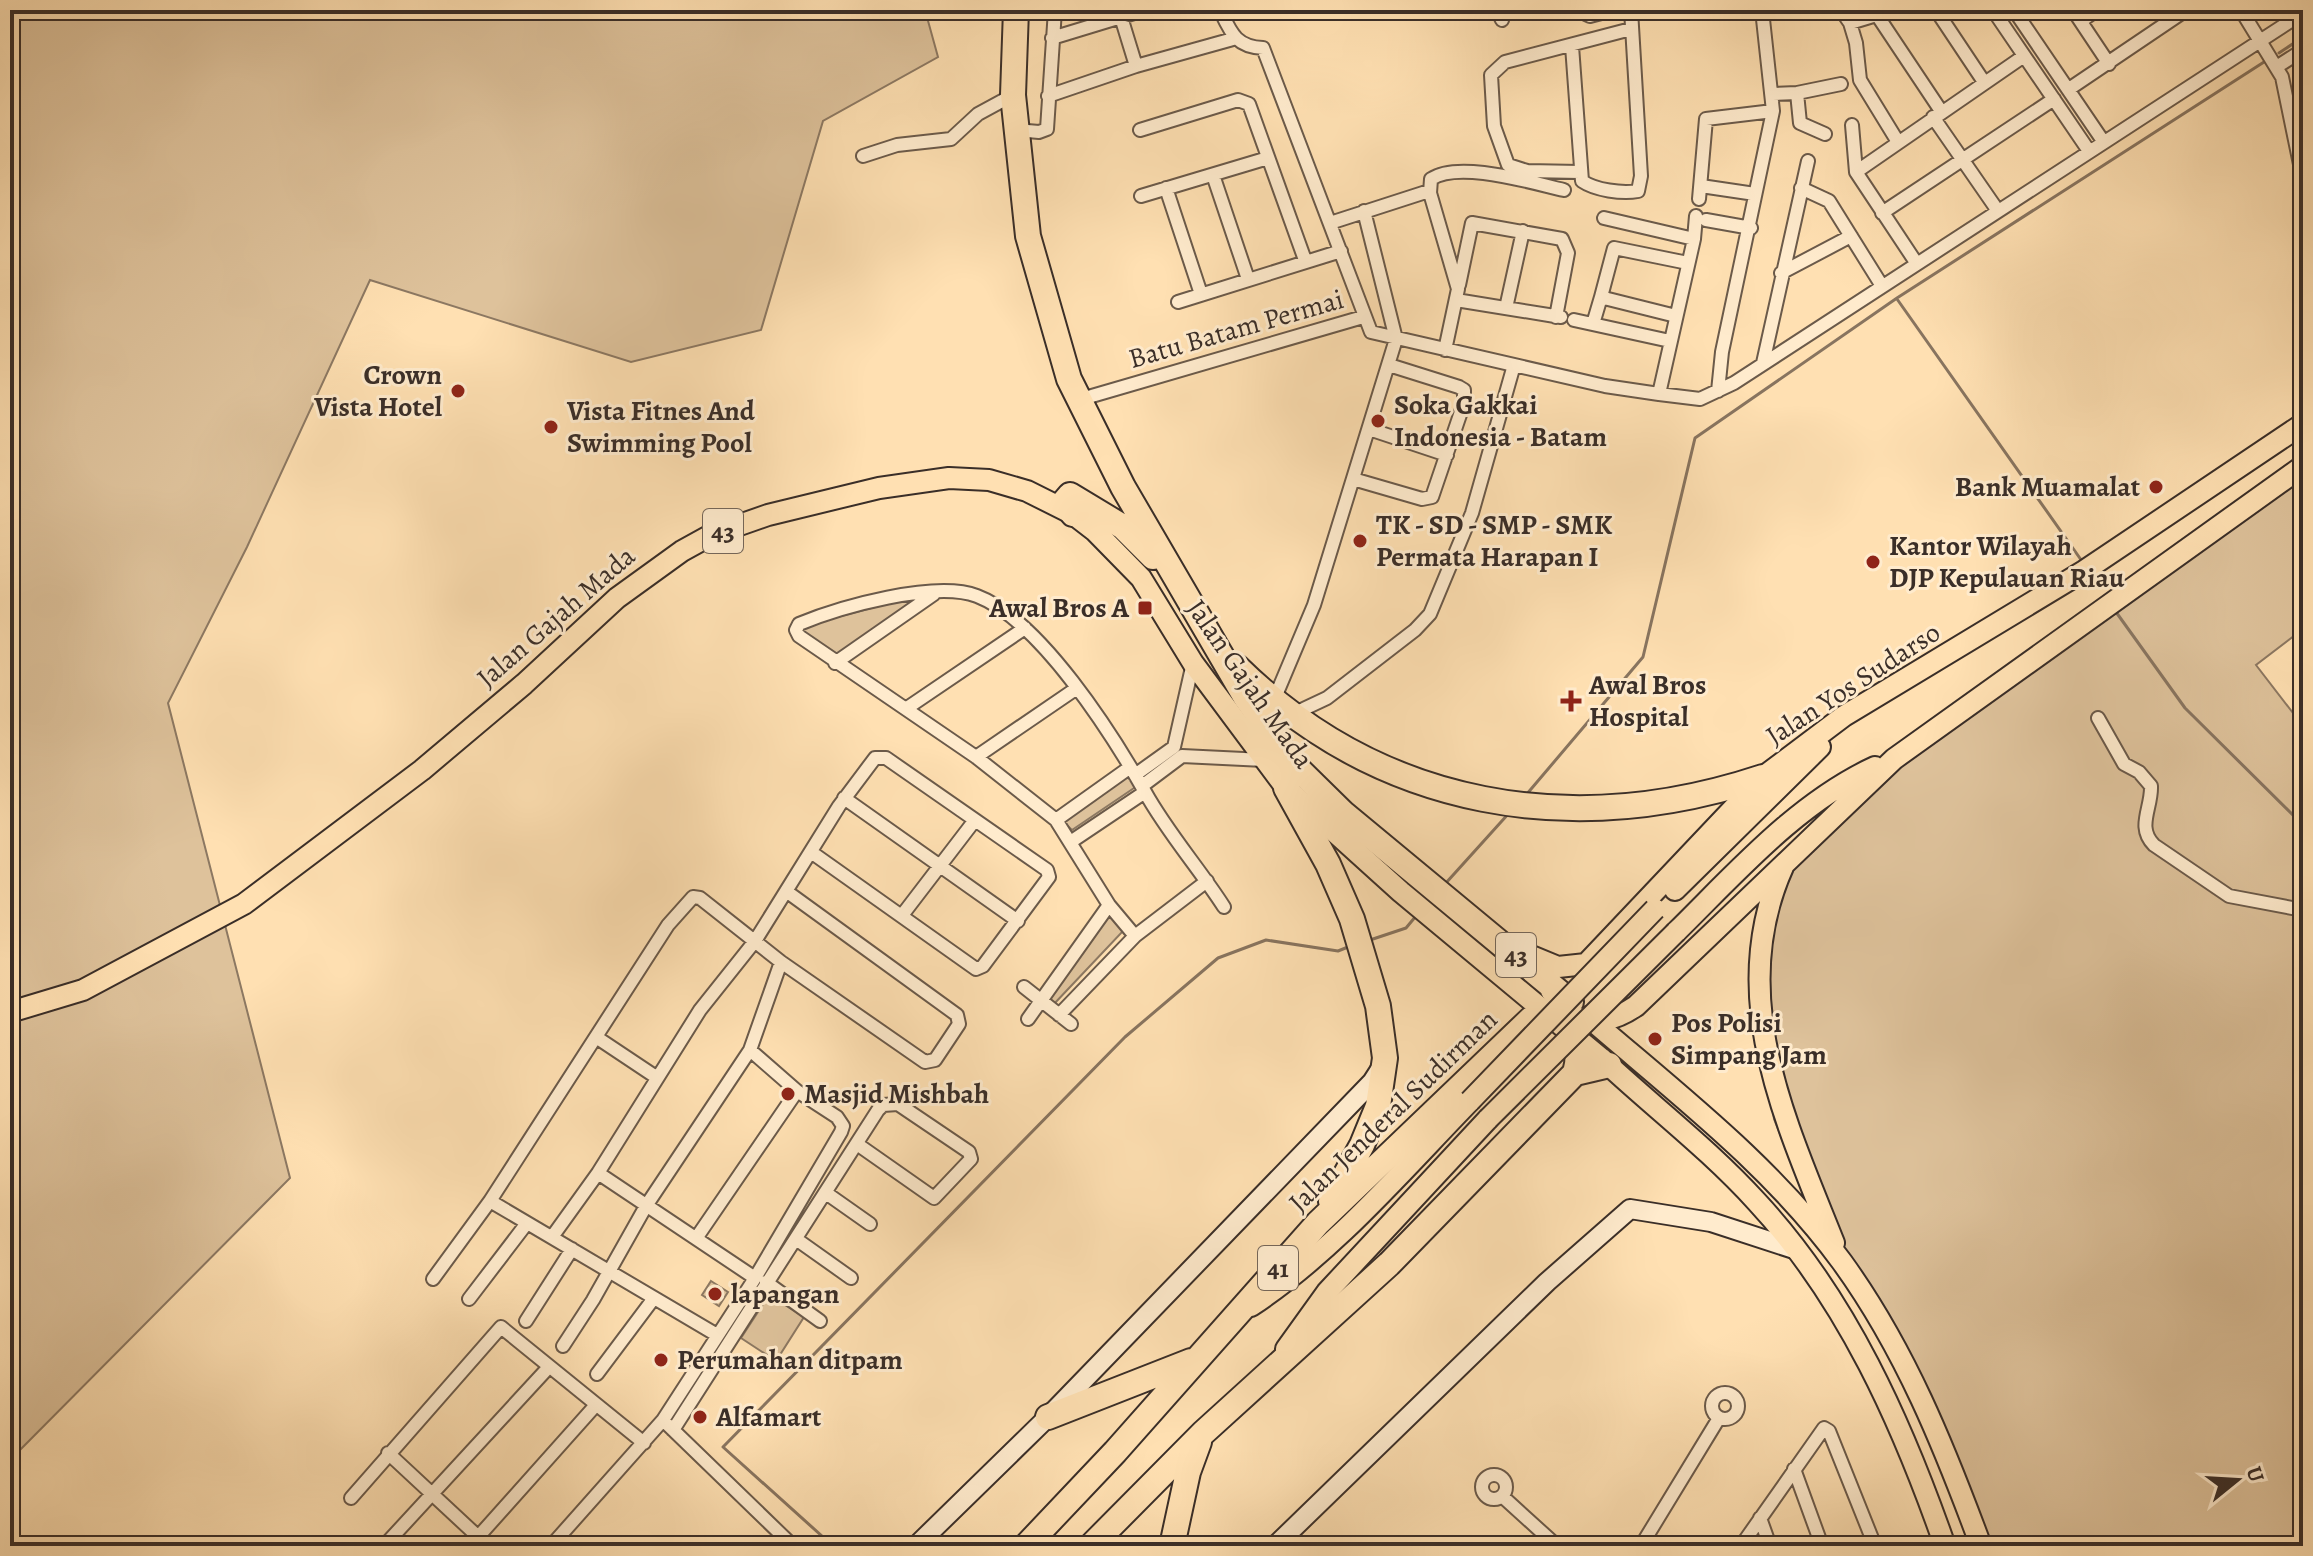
<svg xmlns="http://www.w3.org/2000/svg" width="2313" height="1556" viewBox="0 0 2313 1556" font-family="Alegreya,serif">
<rect width="100%" height="100%" fill="#ffe0b2"/>
<filter id="stains"><feTurbulence type="fractalNoise" baseFrequency=".0025" numOctaves="4"/><feColorMatrix values="0 0 0 0 .2 0 0 0 0 .09 0 0 0 0 .02 0 0 0 .5 -.17"/></filter>
<radialGradient id="worn" r=".72"><stop offset=".6" stop-color="#630" stop-opacity="0"/><stop offset="1" stop-color="#630" stop-opacity=".3"/></radialGradient>
<path fill="#dec29b" stroke="#8c7862" stroke-width="2" d="M10,10H925L938,57L823,121L761,330L631,362L370,280L247,547L168,703L290,1178L10,1460Z
M2303,467V629L2256,665L2303,726V1546H1974L1889,1345L1811,1212L1774,1119L1762,1023L1775,916L1796,845L1833,800Z
M902,600L915,601L837,656L799,630L803,626Z
M1124,767L1137,786L1072,830L1057,816Z
M1107,910L1124,930L1053,1005L1044,997Z
M711,1281L728,1292L719,1306L702,1295Z
M769,1295L804,1317L776,1361L741,1338Z"/>
<g fill="none" stroke-linecap="round" stroke-linejoin="round">
<path stroke="#88745f" stroke-width="3" d="M2279,53L2303,37
M1897,299L2084,564
M2116,612L2185,708L2303,825
M1526,795L1643,657L1695,438L1897,298L2264,62
M1445,884L1510,812
M1367,941L1406,928L1416,916
M833,1546L723,1447L1125,1037L1218,958L1266,940L1338,951L1348,947"/>
<defs>
<path id="street" d="M1220,10C1231,33 1236,47 1263,48L1371,332L1605,386L1659,394L1700,399L1734,383L2303,13
M1497,10L1502,20
M1577,10L1590,16L1613,10
M1841,10L1850,23L1856,43L1860,80L1898,142
M1936,10L1984,82
M1993,10L2089,151
M2014,10L2103,141
M2073,10L2109,64
M2241,10L2282,77L2303,179
M1877,15L1941,111
M1121,17L1136,66
M2081,21L2097,10
M1850,23L1893,10
M1052,38L1144,10
M1572,46L1582,181C1595,190 1622,194 1638,191L1641,176L1631,10
M2278,66L2303,50
M2069,89L2186,10
M1797,93L1800,123L1825,134
M1773,94L1797,93L1841,84
M1048,96L1136,66L1233,39
M1933,117L1998,211
M1852,125L1856,172L1917,264
M1015,130L1039,132L1047,129L1055,10
M1140,130L1238,100L1249,104L1305,260
M863,156L897,145L951,139L978,114L1013,95
M1580,172L1527,171L1508,165L1494,126L1491,75L1505,62L1631,29
M1856,172L2024,56
M1213,175L1248,279
M1701,186L1755,194
M1166,188L1201,294
M1801,188L1829,201L1882,286
M1141,196L1268,158
M1699,199L1706,119L1773,111
M1882,213L2054,99
M1604,218L1694,239
M1706,220L1751,228
M1330,223L1429,191
M1781,273L1851,236
M1459,285L1472,223L1562,239L1568,253L1556,317
M1456,300L1561,317
M1178,302L1341,251
M1506,308L1523,231
M1676,316L1608,299L1601,297L1614,248L1688,263
M1574,320L1670,341
M1593,324L1601,297
M1445,350L1458,289L1430,193L1431,179C1459,160 1532,183 1564,190
M1763,363L1808,161
M1718,391L1722,352L1773,111L1762,10
M1659,394L1694,239L1696,216
M1078,400L1363,317
M1369,429L1447,455
M1353,479L1422,499L1432,497L1464,403V390L1459,387L1389,365
M835,663L934,594
M1274,700L1314,605L1396,339L1364,211
M907,708L1025,628
M1293,714L1327,698L1415,630L1430,614L1472,513L1514,365
M2098,718L2124,764L2139,772L2151,786C2152,808 2136,827 2154,845L2229,896L2303,910
M976,757L1077,688
M1135,775L1174,747L1193,663
M1142,786L1182,756L1264,760
M844,798L1018,921
M1056,820L1129,768
M1072,841L1145,792
M903,914L975,820
M1135,936L1109,905L1056,820L976,757L799,636L796,630L799,624C840,607 935,580 977,596C1040,620 1112,734 1145,792C1167,832 1199,868 1224,907
M1024,987L1071,1024
M1059,1015L1135,936L1207,881
M1028,1019L1109,905
M596,1037L656,1077
M598,1173L755,1278
M826,1193L870,1224
M490,1201L717,1335
M552,1237L598,1173L700,1010L755,941L839,806L875,758H886L1047,870L1049,877L983,966L976,969L811,852
M697,1237L797,1091
M796,1239L851,1278
M433,1279L490,1201L668,925L693,897L700,898L781,962L925,1062L935,1060L959,1024L957,1015L786,891
M766,1282L820,1321
M469,1299L527,1223
M526,1321L572,1249
M563,1346L593,1300L646,1206L750,1050L781,962
M597,1374L654,1298
M1712 1406a13 13 0 1 1 26 0a13 13 0 1 1-26 0Z
M668,1425L793,1546
M673,1430L878,1110L883,1105L898,1104L969,1152L971,1159L934,1198L857,1144
M388,1453L488,1546
M1794,1469L1822,1546
M1482 1487a12 12 0 1 1 24 0a12 12 0 1 1-24 0Z
M1502,1496L1557,1546
M351,1498L501,1327L644,1443
M1760,1518L1770,1546
M384,1546L548,1368
M470,1546L595,1406
M551,1546L663,1420L755,1278L841,1132L843,1126L837,1117L797,1091L750,1050
M1641,1546L1719,1418
M1741,1546L1824,1428L1829,1431L1875,1546"/>
<path id="secondary" d="M916,1546L1048,1417L1372,1082L1381,1068
M1275,1546L1547,1282L1630,1209L1711,1222L1797,1250"/>
<path id="primary" d="M1783,867C1725,996 1786,1122 1834,1243
M1675,890L1820,747
M1676,932C1736,873 1797,803 1875,767
M1519,951L1558,967L1586,964L1763,777L1844,716L2084,571L2303,424
M10,1012L83,990L244,904L422,770L524,684L617,598L682,551L711,535L768,515L879,488L949,478L989,480L1027,491L1073,514L1095,531L1141,578L1193,663L1286,788L1401,892L1609,1065
M1573,1017C1599,1023 1614,1021 1636,1006L1894,759L2303,466
M1588,1017C1676,1093 1772,1166 1842,1262C1905,1349 1944,1446 1981,1546
M1601,1058C1652,1106 1709,1149 1757,1202C1847,1299 1902,1423 1945,1546
M1251,1306C1334,1251 1401,1172 1470,1101
M1286,1349L1327,1292L1488,1119"/>
<path id="highway" d="M1016,10L1013,95L1028,236L1069,379L1123,487L1246,698L1290,761L1343,813L1571,1002
M1073,514L1064,502L1070,495L1123,527L1153,557
M1237,667C1382,809 1573,840 1763,777
M1286,788L1328,864L1352,919L1378,1006L1385,1058L1378,1106L1362,1145L1331,1201
M1553,990C1570,1014 1584,1043 1575,1073
M1048,1417L1191,1361
M1026,1546L1115,1452L1318,1223L1531,1019H1552
M1091,1546L1203,1433L1389,1264L1575,1073L1609,1065
M1172,1546L1188,1472L1199,1442"/>
</defs>
<use href="#street" stroke="#6b5a4a" stroke-width="16"/>
<use href="#secondary" stroke="#3a2e28" stroke-width="22"/>
<use href="#primary" stroke="#3a2e28" stroke-width="24"/>
<use href="#highway" stroke="#3a2e28" stroke-width="28"/>
<use href="#street" stroke="#ffebcd" stroke-width="12"/>
<use href="#secondary" stroke="#ffebcd" stroke-width="18"/>
<use href="#primary" stroke="#ffe0b2" stroke-width="20"/>
<use href="#highway" stroke="#ffe0b2" stroke-width="24"/>
<defs>
<path id="primary-bridge" d="M1470,1101L1655,909
M1488,1119L1676,932"/>
</defs>
<use href="#primary-bridge" stroke="#3a2e28" stroke-width="24" stroke-linecap="butt"/>
<use href="#primary-bridge" stroke="#ffe0b2" stroke-width="20"/>
</g>
<g fill="#8f2418" stroke="#ffebcd" stroke-width="3">
<circle cx="458" cy="391" r="8"/>
<circle cx="1378" cy="421" r="8"/>
<circle cx="551" cy="427" r="8"/>
<circle cx="2156" cy="487" r="8"/>
<circle cx="1360" cy="541" r="8"/>
<circle cx="1873" cy="562" r="8"/>
<rect x="1137" y="600" width="16" height="16" rx="4"/>
<path d="M1567 689h8v8h8v8h-8v8h-8v-8h-8v-8h8z"/>
<circle cx="1655" cy="1039" r="8"/>
<circle cx="788" cy="1094" r="8"/>
<circle cx="715" cy="1294" r="8"/>
<circle cx="661" cy="1360" r="8"/>
<circle cx="700" cy="1417" r="8"/>
</g>
<g text-anchor="middle" dominant-baseline="central" stroke-width="6" stroke-linejoin="round" paint-order="stroke">
<g fill="#ffebcd" stroke="#75675a" stroke-width="2">
<rect x="703" y="509" width="40" height="44" rx="6"/>
<rect x="1496" y="933" width="40" height="44" rx="6"/>
<rect x="1258" y="1246" width="40" height="44" rx="6"/>
</g>
<g font-size="26" font-weight="bold" fill="#3a2e28">
<text x="723" y="531">43</text>
<text x="1516" y="955">43</text>
<text x="1278" y="1268">41</text>
</g>
<g font-size="28" fill="#3a2e28" stroke="#ffebcd">
<text transform="translate(1236 329) rotate(-16)">Batu Batam Permai</text>
<text transform="translate(556 617) rotate(-41)">Jalan Gajah Mada</text>
<text transform="translate(1250 684) rotate(55)">Jalan Gajah Mada</text>
<text transform="translate(1853 684) rotate(-33)">Jalan Yos Sudarso</text>
<text transform="translate(1393 1111) rotate(-44)">Jalan Jenderal Sudirman</text>
</g>
<g font-size="28" font-weight="bold" fill="#3a2e28" stroke="#ffebcd" text-anchor="start">
<text x="442" y="375" text-anchor="end">Crown<tspan x="442" dy="32">Vista Hotel</tspan></text>
<text x="1394" y="405">Soka Gakkai<tspan x="1394" dy="32">Indonesia - Batam</tspan></text>
<text x="567" y="411">Vista Fitnes And<tspan x="567" dy="32">Swimming Pool</tspan></text>
<text x="2140" y="487" text-anchor="end">Bank Muamalat</text>
<text x="1376" y="525">TK - SD - SMP - SMK<tspan x="1376" dy="32">Permata Harapan I</tspan></text>
<text x="1889" y="546">Kantor Wilayah<tspan x="1889" dy="32">DJP Kepulauan Riau</tspan></text>
<text x="1129" y="608" text-anchor="end">Awal Bros A</text>
<text x="1589" y="685">Awal Bros<tspan x="1589" dy="32">Hospital</tspan></text>
<text x="1671" y="1023">Pos Polisi<tspan x="1671" dy="32">Simpang Jam</tspan></text>
<text x="804" y="1094">Masjid Mishbah</text>
<text x="731" y="1294">lapangan</text>
<text x="677" y="1360">Perumahan ditpam</text>
<text x="716" y="1417">Alfamart</text>
</g>
</g>
<rect width="2313" height="1556" fill="none" stroke="#ffe0b2" stroke-width="40"/>
<rect x="12" y="12" width="2289" height="1532" fill="none" stroke="#3a2e28" stroke-width="4"/>
<rect x="20" y="20" width="2273" height="1516" fill="none" stroke="#3a2e28" stroke-width="2"/>
<g transform="translate(2237 1480) rotate(72)" stroke="#ffebcd" stroke-width="6" paint-order="stroke">
<path d="M0-6L14 30L0 20L-14 30Z" fill="#3a2e28"/>
<text y="-12" font-size="22" font-weight="bold" text-anchor="middle" fill="#3a2e28">U</text>
</g>
<rect width="100%" height="100%" filter="url(#stains)"/>
<rect width="100%" height="100%" fill="url(#worn)"/>
</svg>
